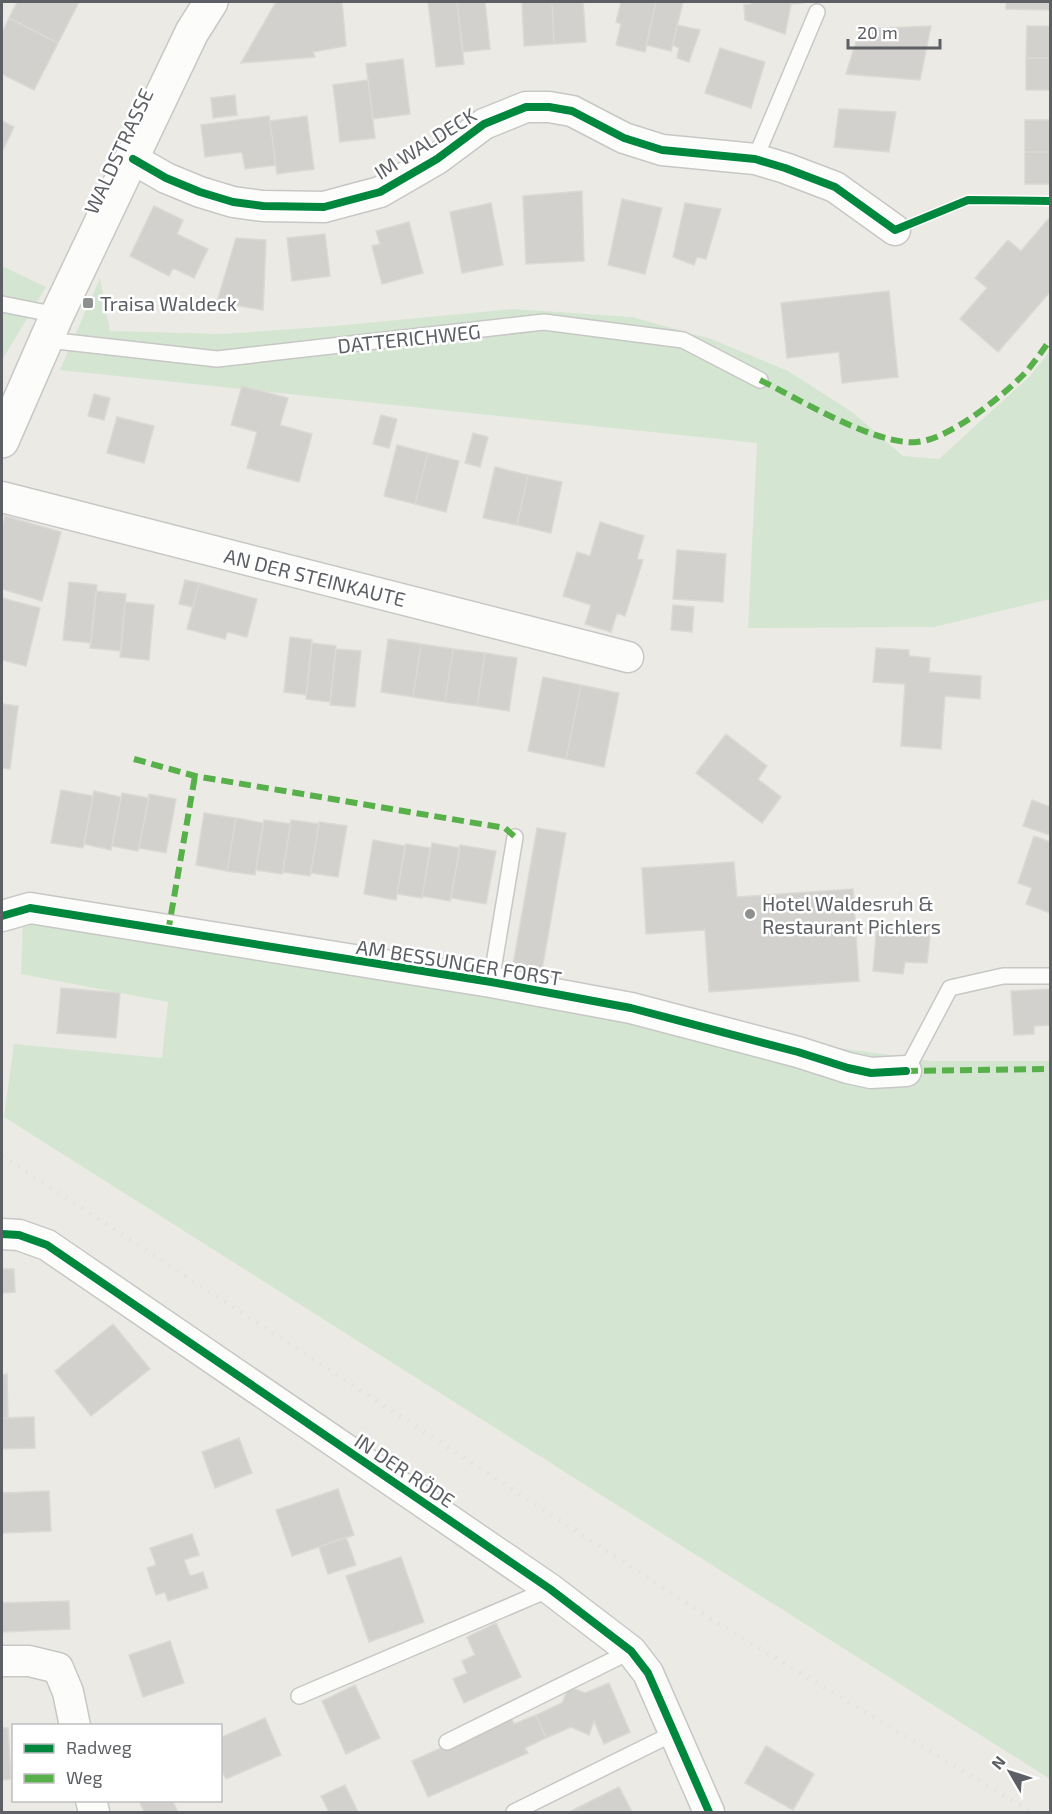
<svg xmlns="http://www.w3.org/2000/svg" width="1052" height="1814" viewBox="0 0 1052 1814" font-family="'Exo 2',sans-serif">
<rect width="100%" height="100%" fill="#ebeae5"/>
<path fill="#d4e6d2" d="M2,266L46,287L2,360Z
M100,278L110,331L223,334L335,326L513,309L632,317L711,339L788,371L852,412L903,456L939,459L1030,376L1050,351V599L934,627L748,628L757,443L60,370Z
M23,921L550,1007L931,1061H1050V1779L4,1117L14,1044L162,1058L168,1002L21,974Z"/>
<path fill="#d2d1ce" stroke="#dad9d4" stroke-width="1.5" d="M17,2H79L58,43L9,18Z
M276,2H342L346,46L313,52L315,57L241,63Z
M428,2H457L464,64L436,67Z
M457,2H485L490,49L463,52Z
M522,2H552L554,44L524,46Z
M552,2H583L586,42L554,44Z
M621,2H656L645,52L616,45L621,24L616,22Z
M656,2H683L671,51L646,45Z
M751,2H803V3L791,4L785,34L745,20L744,5L751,4Z
M1006,2H1050V10L1006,9Z
M9,18L58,43L34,90L2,74V33Z
M677,25L700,30L689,62L677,58L679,48L673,45Z
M931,26L920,80L846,74L860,29Z
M1027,26H1050V58H1026Z
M720,48L765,62L751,108L705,93Z
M1026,58H1050V90H1026Z
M403,59L410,114L373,119L366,64Z
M368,80L375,138L340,142L333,85Z
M235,95L237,115L213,118L211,98Z
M839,109L896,112L889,152L834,147Z
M269,116L276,165L245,169L242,152L205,157L201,125Z
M307,116L314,169L277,174L270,121Z
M1025,120H1050V152H1025Z
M2,121L14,127L2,152Z
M1025,152H1050V184H1025Z
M582,191L584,261L526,264L523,196Z
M622,199L662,208L645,274L608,265Z
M491,203L503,265L462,273L450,212Z
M685,203L721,209L706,259L697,257L694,265L673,257Z
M154,206L183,220L177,234L208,249L194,278L173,268L169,276L130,256Z
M1050,217V292L998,352L960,319L987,288L975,278L1008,240L1021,251Z
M409,222L423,273L382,284L372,246L380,244L376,231Z
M325,234L330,276L292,281L287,238Z
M236,238L266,240L263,310L217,302Z
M889,291L898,377L842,383L839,352L787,358L781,303Z
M242,386L288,398L280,425L312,434L299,482L247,468L257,432L231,425Z
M94,394L110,398L104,420L88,416Z
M381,415L397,419L389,448L373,444Z
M117,417L154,426L144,463L107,453Z
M473,433L488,437L480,467L465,463Z
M397,445L428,453L415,504L384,496Z
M428,453L459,461L446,512L415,504Z
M495,467L528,475L517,525L483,518Z
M528,475L562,482L551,533L517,525Z
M5,516L61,532L42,601L2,589V530Z
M600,522L644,536L637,559L643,560L625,616L617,613L611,632L585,624L591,605L563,596L577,552L590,556Z
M677,550L726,554L723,602L673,599Z
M185,580L199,583L193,607L179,604Z
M69,582L97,585L91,643L63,640Z
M199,583L257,599L247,637L227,632L225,639L187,629Z
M96,591L126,594L121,651L90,648Z
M2,598L40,608L26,666L2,660Z
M125,602L154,605L149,660L120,657Z
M673,605L694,607L692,632L671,630Z
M290,637L312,640L306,695L284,692Z
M388,639L421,644L413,697L381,692Z
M312,643L336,646L330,702L306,699Z
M421,644L453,649L445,702L413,697Z
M876,648L909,650V656L930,658L929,672L981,676L980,699L945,696L941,749L901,746L905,684L873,682Z
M336,649L361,651L355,707L330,705Z
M453,649L485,653L477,706L445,702Z
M485,653L517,658L509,711L477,706Z
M543,677L581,685L566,759L528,751Z
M581,685L619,693L604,767L566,759Z
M2,704L18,706L10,769L2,768Z
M726,734L767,766L758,779L781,797L762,823L696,773Z
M61,790L93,796L83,848L51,843Z
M94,791L121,797L111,850L84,844Z
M122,793L149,798L138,851L112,846Z
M149,794L176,799L166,853L139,848Z
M1032,800L1050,807V835L1023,826Z
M204,813L236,818L227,871L196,865Z
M236,818L263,823L255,875L227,871Z
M264,820L291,824L282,874L256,870Z
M291,820L319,824L310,876L283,872Z
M319,822L347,826L338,877L311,873Z
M537,828L566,833L542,970L513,965Z
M1034,836L1050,842V913L1026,904L1032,888L1018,883Z
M373,840L405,846L396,900L364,894Z
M432,843L460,848L450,901L422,896Z
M406,844L430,848L422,898L397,894Z
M460,845L496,851L486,904L451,898Z
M734,862L737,897L853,889L859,981L709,992L705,930L646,934L642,868Z
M877,923L931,928L927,963L905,962L903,974L873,971Z
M61,988L120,993L116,1038L57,1033Z
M1050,989V1025L1034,1026V1034L1014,1035L1011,991Z
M2,1269H14L15,1292L2,1293Z
M113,1324L150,1369L91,1416L55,1371Z
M7,1374L8,1418H2V1375Z
M34,1417L35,1448L2,1449V1418Z
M239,1438L252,1473L215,1488L202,1452Z
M338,1489L354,1535L292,1556L276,1510Z
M49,1491L51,1531L2,1533V1493Z
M192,1534L199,1555L184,1560L190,1576L203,1572L208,1588L168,1601L165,1592L156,1595L147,1568L156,1565L150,1548Z
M346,1537L356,1565L328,1574L319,1547Z
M401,1557L424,1622L369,1642L346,1576Z
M69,1601L70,1629L2,1632V1603Z
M496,1623L521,1677L464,1703L453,1679L467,1673L462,1661L475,1655L467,1637Z
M170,1641L184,1683L143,1697L129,1655Z
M609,1683L630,1732L604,1744L594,1721L589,1735L571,1727L546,1738L536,1715L562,1703L569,1687L585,1693Z
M355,1685L380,1738L346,1754L322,1701Z
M536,1715L546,1738L525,1748L528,1753L428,1797L412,1761L511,1717L514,1724Z
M265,1718L281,1755L226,1779L220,1767V1738Z
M2,1728H8L11,1779L2,1780Z
M766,1746L814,1774L793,1810L745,1783Z
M345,1785L358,1812H329L321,1796Z
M619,1787L632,1812H569Z
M139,1800H172L178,1812H144Z"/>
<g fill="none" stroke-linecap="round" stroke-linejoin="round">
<defs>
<path id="lane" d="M755,159L817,12
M2,304L57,315
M48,340L217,359L544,322L683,340L760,380
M491,982L515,837
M906,1071L950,988L1003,976H1050
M299,1696L550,1589
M447,1742L631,1651
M514,1812L674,1733"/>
<path id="street" d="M133,159L166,178L200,192L233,202L263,206L324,207L380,192L437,159L484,124L526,107H549L572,111L624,138L662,150L755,159L785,168L835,187L895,230
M2,497L628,657
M2,916L30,908L491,982L631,1008L798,1052L848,1068L871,1073L906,1071
M2,1234L19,1235L47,1245L550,1589L631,1651L648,1673L709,1812
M2,1661H29L58,1668L68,1692L75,1726
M91,1800L94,1812"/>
<path id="secondary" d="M2,441L57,315L192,32L211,2"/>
</defs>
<use href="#lane" stroke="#c7c7c6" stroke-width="18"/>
<use href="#street" stroke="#c7c7c6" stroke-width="33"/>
<use href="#secondary" stroke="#c8c8c7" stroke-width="36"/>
<use href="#lane" stroke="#fcfcfb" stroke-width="15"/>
<use href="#street" stroke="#fcfcfb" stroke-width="30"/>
<use href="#secondary" stroke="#fcfcfb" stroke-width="33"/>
<path stroke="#e2e2e2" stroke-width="4.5" stroke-dasharray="1.5 8" stroke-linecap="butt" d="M2,1156L711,1619L1031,1812"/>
<path stroke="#58b04a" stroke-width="6" stroke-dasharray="12 6" stroke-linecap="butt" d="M760,380C799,399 876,446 917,442C950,439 1003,396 1025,373C1034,363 1042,351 1050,340
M134,759L195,776L505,828L515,837
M168,932L195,776
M906,1071L1050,1069"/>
<defs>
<path id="cycleway" d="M133,159L166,178L200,192L233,202L263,206L324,207L380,192L437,159L484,124L526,107H549L572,111L624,138L662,150L755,159L785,168L835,187L895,230L968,200L1050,201
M2,916L30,908L491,982L631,1008L798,1052L848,1068L871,1073L906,1071
M2,1234L19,1235L47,1245L550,1589L631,1651L648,1673L709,1812"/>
</defs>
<use href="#cycleway" stroke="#fff" stroke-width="11"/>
<use href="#cycleway" stroke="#00873e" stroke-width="8"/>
</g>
<g fill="#8e9090" stroke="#fff" stroke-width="2">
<rect x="82" y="297" width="12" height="12" rx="3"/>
<circle cx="750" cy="914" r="6"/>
</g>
<g text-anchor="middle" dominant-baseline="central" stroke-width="5" stroke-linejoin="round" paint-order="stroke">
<g font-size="20" fill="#5c5f63" stroke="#fff">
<text transform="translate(425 143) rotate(-32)">IM WALDECK</text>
<text transform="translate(118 151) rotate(-65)">WALDSTRASSE</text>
<text transform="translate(409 338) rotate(-6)">DATTERICHWEG</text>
<text transform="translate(315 577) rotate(14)">AN DER STEINKAUTE</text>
<text transform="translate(459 962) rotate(9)">AM BESSUNGER FORST</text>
<text transform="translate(405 1470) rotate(34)">IN DER RÖDE</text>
</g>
<g font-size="20" fill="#5c5f63" stroke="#fff" text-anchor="start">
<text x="100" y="303">Traisa Waldeck</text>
<text x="762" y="903">Hotel Waldesruh &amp;<tspan x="762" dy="23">Restaurant Pichlers</tspan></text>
</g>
</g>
<rect width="1052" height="1814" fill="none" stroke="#5c5f63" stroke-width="6"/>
<rect x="12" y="1724" width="210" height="78" fill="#ffffff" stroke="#bebfc1" stroke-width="1.5"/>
<rect x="24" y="1744" width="30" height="9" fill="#00873e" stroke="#bebfc1" stroke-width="1.5"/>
<text x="66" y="1754" font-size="18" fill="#5c5f63">Radweg</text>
<rect x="24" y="1774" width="30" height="9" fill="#58b04a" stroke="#bebfc1" stroke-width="1.5"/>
<text x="66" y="1784" font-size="18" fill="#5c5f63">Weg</text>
<g transform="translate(1010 1772) rotate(309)" stroke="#ffffff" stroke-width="4.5" paint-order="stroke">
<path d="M0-4.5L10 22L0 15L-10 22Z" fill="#5c5f63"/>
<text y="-9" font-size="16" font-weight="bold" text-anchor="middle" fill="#5c5f63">N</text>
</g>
<path d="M848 39v9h92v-9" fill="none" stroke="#5c5f63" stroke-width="3"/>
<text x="857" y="39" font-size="18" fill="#5c5f63" stroke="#ffffff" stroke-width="4.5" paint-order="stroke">20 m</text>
</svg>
